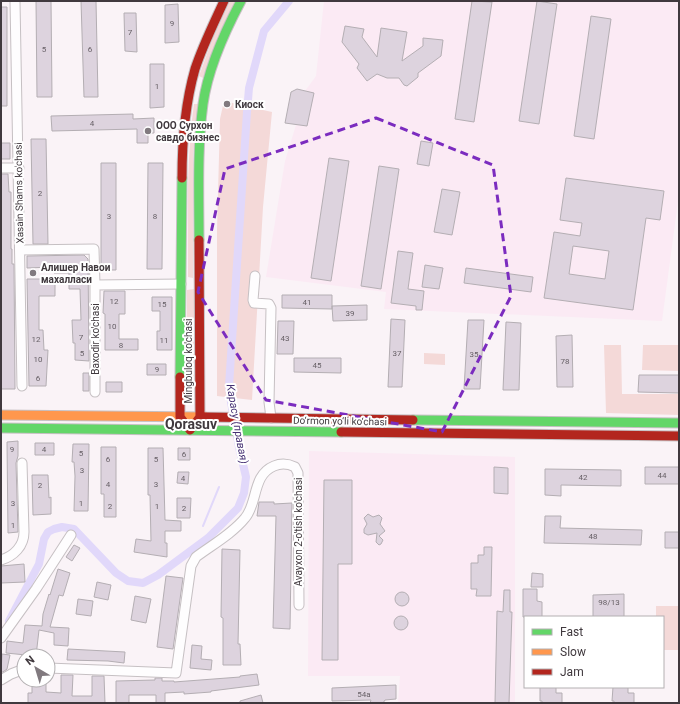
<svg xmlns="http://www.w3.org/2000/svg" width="680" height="704" viewBox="0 0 680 704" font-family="Roboto,sans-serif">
<rect width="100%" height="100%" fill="#faf3f7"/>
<path fill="#fbeaf4" d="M324,1H679V194L662,321L384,309L386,292L266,277L285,161L296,125L295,110L305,91L316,76Z
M309,451L515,457V703H398L400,676H308Z"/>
<path fill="#f4d9d8" d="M230,1H235L217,38L203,78L199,76L211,43Z
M224,101L272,112L263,207L252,400L217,396V230L220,119Z
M194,104H198L193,156V278L188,277C188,219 186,161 194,104Z
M194,289V385H187V290Z
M604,345H621L622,394H679V415L606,413Z
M643,345H679V371L642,370Z
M424,353L445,354V365L424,364Z
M656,606H678V650H663V617H656Z"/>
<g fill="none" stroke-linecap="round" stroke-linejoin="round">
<path stroke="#e1d8fa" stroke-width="2" d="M203,526L219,487"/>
<path stroke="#e1d8fa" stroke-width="8" d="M9,621L39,564L44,539L48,532L54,529L62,527L74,529L116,573L128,581L143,583L158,575L208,538L238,508L244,493L246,477L239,447L231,402L229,386L247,112L249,88L264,31L289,1"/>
</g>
<path fill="#ddd3de" stroke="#b4aeb3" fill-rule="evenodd" d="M36,1H51L52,97H37Z
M81,1H96L98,97H84Z
M472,1L492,2L474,122L455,119Z
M537,1L557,4L539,124L519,121Z
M178,4L179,42L165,43V5Z
M1,7H7V106H1Z
M124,13H136L137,52L125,51Z
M591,16L611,19L594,139L574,136Z
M345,26L364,29L362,37L377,57L381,28L407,32L402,61L423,46V38L443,40L441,56L418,73V77L407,86L404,85L399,78H387L377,74L367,81L357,68L359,64L342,42Z
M150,64H164V107L150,108Z
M297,89L314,93L307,126L285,123L291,92Z
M133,114V119L154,118V133H148V143H137V129L52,131L51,116Z
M31,139H46L48,244H33Z
M421,141L433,143L429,166L417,164Z
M1,143H10V159H1Z
M329,158L349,161L331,281L311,278Z
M101,163H116V270H101Z
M148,163H163L162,269H147Z
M379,166L399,169L381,289L361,286Z
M1,174H8L9,192H11V249H12V264H14L15,389H1Z
M566,178L664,191L660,220L646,218L633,310L544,298L554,232L580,236L582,223L560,220ZM573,246L609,251L605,279L569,274Z
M442,189L460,192L452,235L434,232Z
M398,251L413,253L408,289L424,291L422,310H416V306L391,303Z
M84,255L88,259L89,361L75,360V343H73L72,320H81L80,289H69V273H54L53,267L27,268V256Z
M425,265L443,268L439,289L422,287Z
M466,268L533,277L531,292L464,283Z
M27,279H55V296H39V330H43L44,350H48L46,386H29Z
M104,291H125V314H119V339H138V350H105V314L103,313Z
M282,295H332V309L282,308Z
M152,297H172V350H157V331H160V311H152Z
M367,305V320L333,321L332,306Z
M391,319L405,320L402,387H388Z
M468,320H484L480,389H464Z
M278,321H294L293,354H277Z
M506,322L521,323L519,390H503Z
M572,335L573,387H557L556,336Z
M294,358H341V373L294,372Z
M147,364H166V375H147Z
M83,373H89V391H83Z
M639,375H679V393L638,392Z
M106,382H122V392H106Z
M18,441V456L16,463L18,532L8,533L7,442Z
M35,443H54V455H35Z
M73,444H89L88,511H74L75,476L74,462H72Z
M101,447H116V517H104V494H101Z
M148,448H163L165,520L181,521V531H165V543H167V557L134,552L136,539L151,541L150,495H148Z
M178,448H190V460H178Z
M494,467L508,468V494L494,493Z
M645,467H679V484H645Z
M545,469L621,470V486L561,485V496L545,495Z
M178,472H189L188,484L177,483Z
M32,475H48L49,498L51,497V514L33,515Z
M324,480H352V564H338V660H322Z
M177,498H191L190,518H177Z
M259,502H274V504L292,503L290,629L273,628L276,516H257Z
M368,514L373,517L379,515L382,518L380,524L385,531L379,536L383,540L381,544L379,545L376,542L377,533L368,535L364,533V529L367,524L364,518Z
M545,516H561L560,528L642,530L641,545L544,543Z
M665,532H679V548H665Z
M74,545L80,548L72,561L66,557Z
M484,547H492L491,596H476L477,589H471V563H478V555H484Z
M222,549L240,550L238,644H240L241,665H223V618L221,617Z
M24,564L25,582L1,583V566Z
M58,569L70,573L63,596L59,595L50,627L69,628L68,646L54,645V633L39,630L36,656L6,653L7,641L23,643L25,625L42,626L43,614L49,594L50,595Z
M532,573L543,574V587H531Z
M166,576L183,578L173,649L157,647Z
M97,582L111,585L108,600L94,597Z
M523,589H537V601L542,602V617H523Z
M504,590H510V612H512L509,703H495L497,611L503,612Z
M395 599a7 7 0 1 1 14 0a7 7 0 1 1-14 0Z
M624,594V617H593V595Z
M135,596L151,599L146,623L131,620Z
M78,599L93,601L91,616L76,614Z
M394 623a7 7 0 1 1 14 0a7 7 0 1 1-14 0Z
M192,645L202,646L201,659L212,660L211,670L190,668Z
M68,649L125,652L124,663L108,661L67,660Z
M2,654L10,655L7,669L3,672H1Z
M257,674L259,685L211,691V692L184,694V692L165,693V703H156V695H129V703H116V681L155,680V678H162V681H174V682L240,677V676Z
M61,675H73L72,696H92V676H104L105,703H28V693H32V680H46V692L61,693Z
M396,685V699L385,700L383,703H370L371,700L332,701V688Z
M540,687H556V693H562V703H542V701H540Z
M613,687H628V693H634V703H614V701H612Z
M261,695L263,703H240V701Z"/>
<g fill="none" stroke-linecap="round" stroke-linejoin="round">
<defs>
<path id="street" d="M15,1L22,386
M1,168H19
M20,250L94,249L95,285V392
M255,276L253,300L254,303L269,304L271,308L269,402L271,418
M95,285L181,284
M1,560C14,556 24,546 24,532L22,463
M1,638L36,589L71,535
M48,668L176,673L191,566L196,557C212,545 232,534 245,518C258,503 252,475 274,466C281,463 289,464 295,467L298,473L299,605
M1,680L11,674L24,669"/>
<path id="fast" d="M199,240C199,196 197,147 203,104C208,68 224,33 241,1
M180,377L182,178
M413,420L679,423
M1,428L341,432"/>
<path id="slow" d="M1,415L205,417"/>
<path id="jam" d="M182,178C182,142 185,104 195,69C203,45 214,23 224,1
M180,377V417L190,430L200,417L199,240
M205,417L413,420
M341,432L679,436"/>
</defs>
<use href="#street" stroke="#c6c0c3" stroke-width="11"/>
<use href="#fast" stroke="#c6c0c3" stroke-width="11"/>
<use href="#slow" stroke="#c6c0c3" stroke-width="11"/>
<use href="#jam" stroke="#c6c0c3" stroke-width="11"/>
<use href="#street" stroke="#fefdfe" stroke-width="9"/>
<use href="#fast" stroke="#63d668" stroke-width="9"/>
<use href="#slow" stroke="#ff974d" stroke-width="9"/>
<use href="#jam" stroke="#b3261e" stroke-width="9"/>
</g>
<path fill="none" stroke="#7b2cbf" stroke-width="3" stroke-dasharray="8 5" stroke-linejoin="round" d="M376,118L493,165L511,296L442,432L266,400L198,292L225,169Z"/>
<g fill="#817a7f" stroke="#fff" stroke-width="1.5">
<circle cx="227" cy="104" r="4"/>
<circle cx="148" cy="131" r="4"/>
<circle cx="33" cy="273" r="4"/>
</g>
<g text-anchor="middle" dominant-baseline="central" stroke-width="4" stroke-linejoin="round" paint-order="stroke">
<g font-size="8" fill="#676066">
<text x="172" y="23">9</text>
<text x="130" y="32">7</text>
<text x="44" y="49">5</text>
<text x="90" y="49">6</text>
<text x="157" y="86">1</text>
<text x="92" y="123">4</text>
<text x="40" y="193">2</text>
<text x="109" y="216">3</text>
<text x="155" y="216">8</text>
<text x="114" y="301">12</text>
<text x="307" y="302">41</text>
<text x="162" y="304">15</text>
<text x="350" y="313">39</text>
<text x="112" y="326">10</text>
<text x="81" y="337">7</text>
<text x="285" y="338">43</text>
<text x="36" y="339">12</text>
<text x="164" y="340">11</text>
<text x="121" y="345">8</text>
<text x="82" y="353">5</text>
<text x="397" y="353">37</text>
<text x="474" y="354">35</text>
<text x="38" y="359">10</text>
<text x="565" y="361">78</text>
<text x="317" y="365">45</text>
<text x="157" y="369">9</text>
<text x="38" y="378">6</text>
<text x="12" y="449">9</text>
<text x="44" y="449">4</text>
<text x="81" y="453">5</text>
<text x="184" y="454">6</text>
<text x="108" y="459">6</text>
<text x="156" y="459">5</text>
<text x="82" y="470">3</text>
<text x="662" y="475">44</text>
<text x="583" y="477">42</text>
<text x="183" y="478">4</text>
<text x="108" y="484">4</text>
<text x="156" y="484">3</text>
<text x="40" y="485">2</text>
<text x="13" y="503">3</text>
<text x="81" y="503">1</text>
<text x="110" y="506">2</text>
<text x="157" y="506">1</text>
<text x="184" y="508">2</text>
<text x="13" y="525">1</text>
<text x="593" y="536">48</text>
<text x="609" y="602">98/13</text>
<text x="364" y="694">54а</text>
</g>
<g font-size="10" font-weight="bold" fill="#40393e" stroke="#fff" text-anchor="start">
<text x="235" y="104">Киоск</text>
<text x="156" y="125">ООО Сурхон<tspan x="156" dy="12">савдо бизнес</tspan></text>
<text x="41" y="267">Алишер Навои<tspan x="41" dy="12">махалласи</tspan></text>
</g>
<g font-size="10" fill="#40393e" stroke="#fff">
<text transform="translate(19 193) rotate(-91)">Xasain Shams ko'chasi</text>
<text transform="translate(95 339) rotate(-90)">Baxodir ko'chasi</text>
<text transform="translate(188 361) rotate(-90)">Mingbuloq ko'chasi</text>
<text transform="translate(340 421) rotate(1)">Do‘rmon yo‘li ko‘chasi</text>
<text transform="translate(298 532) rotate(-90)">Avayxon 2-o'tish ko'chasi</text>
</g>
<g font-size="11" font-style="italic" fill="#453073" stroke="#fff">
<text transform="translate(237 424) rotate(80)">Карасу (правая)</text>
</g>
<g font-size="14" font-weight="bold" fill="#40393e" stroke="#fff">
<text x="191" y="424">Qorasuv</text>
</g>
</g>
<rect width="680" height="704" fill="none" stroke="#40393e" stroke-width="4"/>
<rect x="524" y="616" width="140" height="72" fill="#ffffff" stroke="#b3b0b2"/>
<rect x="532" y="629" width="20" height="6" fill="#63d668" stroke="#b3b0b2"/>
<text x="560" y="636" font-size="12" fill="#40393e">Fast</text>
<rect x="532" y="649" width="20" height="6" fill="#ff974d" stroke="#b3b0b2"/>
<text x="560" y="656" font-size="12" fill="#40393e">Slow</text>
<rect x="532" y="669" width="20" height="6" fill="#b3261e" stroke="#b3b0b2"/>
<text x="560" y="676" font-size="12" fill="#40393e">Jam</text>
<g transform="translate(36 668) rotate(322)"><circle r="19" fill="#ffffff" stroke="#b3b0b2"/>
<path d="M0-3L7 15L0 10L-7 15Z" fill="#817a7f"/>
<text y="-6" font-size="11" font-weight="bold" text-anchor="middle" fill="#40393e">N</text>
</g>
</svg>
